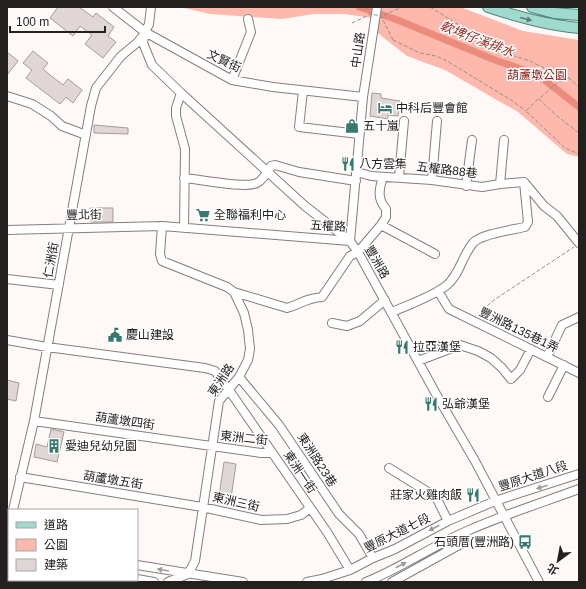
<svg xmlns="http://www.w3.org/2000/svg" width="586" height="589" viewBox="0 0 586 589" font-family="Helvetica,'Noto Sans TC',sans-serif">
<rect width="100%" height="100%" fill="#fef8f7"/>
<path fill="#feb8ac" d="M180,7H373L372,18L344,14H313L282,19L210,14Z
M379,7H460L523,31L579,40V157L567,154L518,112L445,70L407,56L375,31Z"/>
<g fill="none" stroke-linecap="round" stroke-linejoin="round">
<path stroke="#eb8b7c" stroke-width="7" d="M359,7L395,19L495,60L538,75L579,107"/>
</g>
<path fill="#e0d6d5" stroke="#a49b9a" d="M58,7H79L93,17L96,13L114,27L108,36L116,42L103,58L85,44L92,35L80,26L73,36L50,18Z
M33,51L48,63L43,69L50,75L63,85L68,79L82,90L73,103L66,97L60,104L26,78L32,70L23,63Z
M7,52L18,61L7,75Z
M372,93L381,94V98L400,101L398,116L388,115V119L370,116Z
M94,125L128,128V134L94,133Z
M90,208H113V222H91Z
M7,380L19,383L16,401L7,399Z
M51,429L64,432L57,462L34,457L36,444L47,447Z
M224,462L236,464L230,505L218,503Z"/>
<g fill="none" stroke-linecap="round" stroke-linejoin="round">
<defs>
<path id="minor" d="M113,7L145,32L232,80L273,87L363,97
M151,7L149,24L145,32L143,43L152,65L181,93L305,206L350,241L358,252L436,394L475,461L539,582
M232,80L251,32L248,19
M303,91L299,127L359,134
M181,93L176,108V116L185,149L184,228
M7,96L32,104L51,116L62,126L86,135
M357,172L371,176L432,180L482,187L500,184L524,182
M399,177L404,121
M184,178C199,179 245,189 257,183C263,180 268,171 271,166L275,165L299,172L356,181
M432,180L437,121
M524,182L544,206L557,216L579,243
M500,184L504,140
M466,186L472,140
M381,225L435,254
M162,226L160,254L162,261L227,287L234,292L244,313L248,330L250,349L248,360L239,377L219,401L195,561L188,574L168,582
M7,230L162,226L350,241
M350,241L363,97L377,7
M7,279L59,285
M438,291L449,309L579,373
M234,292L287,308C301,304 306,298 322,297L350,256L358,252L381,225L386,217V209C377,199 379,189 383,177
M392,312C408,305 434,296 447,285C460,274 462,256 473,243C481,234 512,230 525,227L528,222L524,182
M332,323L347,326L360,321L385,300
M7,340L47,347L205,368L215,371L229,390L327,532L350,570
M547,357L562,325L579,317
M418,361L460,345L478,351L491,358L502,368L511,379L520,370L531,349
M239,377L279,425L339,514L359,534L373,558
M548,397L564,365
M34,421L261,453H272
M389,468L436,497L448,521
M20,477L202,507L261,520L287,519L301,515L310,508
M13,510L34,421L91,106L96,88L121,56L138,42L144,34
M7,536L9,527
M7,542H9
M7,556H9
M137,565L243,582
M137,579L154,582
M307,582L322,579L350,570L373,558L395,549L448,521L495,501L579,474
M366,582C401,568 432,546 467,531C503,515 541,503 579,489
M392,582L468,540"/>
<path id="major" d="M488,7C519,17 547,25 579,28
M532,7L554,13L579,15"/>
</defs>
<use href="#minor" stroke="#867e7c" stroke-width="10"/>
<use href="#major" stroke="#4b887b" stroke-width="12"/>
<path stroke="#948f8e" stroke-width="1" stroke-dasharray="4 2" stroke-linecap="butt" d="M365,7L368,11
M430,7L480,38L505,53L530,61L560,76L569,78L579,87
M384,15L402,7
M393,40L420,53L436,56L447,61L511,100L526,111
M568,78L557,83L539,99L557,116L579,133
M538,99L526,111L565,148L579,154
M481,316L487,306L494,300L574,247"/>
<use href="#minor" stroke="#fff" stroke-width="8"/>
<use href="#major" stroke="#a0d9cd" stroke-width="10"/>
<path stroke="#948f8e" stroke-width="1" stroke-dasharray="4 2" stroke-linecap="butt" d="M352,23L371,14L381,16L393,40"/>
</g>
<defs><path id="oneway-solid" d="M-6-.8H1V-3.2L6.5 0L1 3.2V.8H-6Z"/></defs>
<use fill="#627c76" href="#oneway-solid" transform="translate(526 19) rotate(15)"/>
<g fill="#9c9b9a">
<use href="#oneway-solid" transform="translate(542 487) rotate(162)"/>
<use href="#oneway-solid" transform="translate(434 528) rotate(152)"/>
<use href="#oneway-solid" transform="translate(401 565) rotate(-28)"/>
<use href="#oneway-solid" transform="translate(163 570) rotate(-170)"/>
</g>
<defs>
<symbol id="hotel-bare" viewBox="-9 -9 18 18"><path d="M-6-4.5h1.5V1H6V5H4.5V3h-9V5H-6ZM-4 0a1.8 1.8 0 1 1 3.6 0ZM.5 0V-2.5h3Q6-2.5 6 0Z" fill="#377a6d" stroke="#fff" stroke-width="2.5" paint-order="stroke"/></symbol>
<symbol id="shop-bare" viewBox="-9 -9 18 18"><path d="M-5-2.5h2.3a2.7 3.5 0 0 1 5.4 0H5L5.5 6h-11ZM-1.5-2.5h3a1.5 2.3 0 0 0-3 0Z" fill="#377a6d" stroke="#fff" stroke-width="2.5" paint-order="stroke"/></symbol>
<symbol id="restaurant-bare" viewBox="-9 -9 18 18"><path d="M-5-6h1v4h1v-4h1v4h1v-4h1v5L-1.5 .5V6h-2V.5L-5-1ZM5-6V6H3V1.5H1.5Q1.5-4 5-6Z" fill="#377a6d" stroke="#fff" stroke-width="2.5" paint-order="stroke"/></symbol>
<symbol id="supermarket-bare" viewBox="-9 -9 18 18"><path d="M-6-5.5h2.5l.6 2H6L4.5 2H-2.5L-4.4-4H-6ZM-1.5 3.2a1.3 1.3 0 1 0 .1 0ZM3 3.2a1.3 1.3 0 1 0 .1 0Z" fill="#377a6d" stroke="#fff" stroke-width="2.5" paint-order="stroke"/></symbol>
<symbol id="civic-bare" viewBox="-9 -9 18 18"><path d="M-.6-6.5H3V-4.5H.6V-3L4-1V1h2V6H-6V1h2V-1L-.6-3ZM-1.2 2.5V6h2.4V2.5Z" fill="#377a6d" stroke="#fff" stroke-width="2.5" paint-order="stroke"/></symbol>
<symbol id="building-bare" viewBox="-9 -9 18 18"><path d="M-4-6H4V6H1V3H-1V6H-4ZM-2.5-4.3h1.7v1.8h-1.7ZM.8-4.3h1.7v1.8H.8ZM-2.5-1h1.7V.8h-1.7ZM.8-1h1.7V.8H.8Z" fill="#377a6d" stroke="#fff" stroke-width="2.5" paint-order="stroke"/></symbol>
<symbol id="bus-bare" viewBox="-9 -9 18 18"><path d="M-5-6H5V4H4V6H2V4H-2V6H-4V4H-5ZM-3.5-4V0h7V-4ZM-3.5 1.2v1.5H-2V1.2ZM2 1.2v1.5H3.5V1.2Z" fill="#377a6d" stroke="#fff" stroke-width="2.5" paint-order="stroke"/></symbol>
</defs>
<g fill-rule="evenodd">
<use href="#hotel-bare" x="375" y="98" width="20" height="20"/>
<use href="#shop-bare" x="342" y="116" width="20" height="20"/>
<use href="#restaurant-bare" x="338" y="154" width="20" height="20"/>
<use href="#supermarket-bare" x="193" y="205" width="20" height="20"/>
<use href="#civic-bare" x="105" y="325" width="20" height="20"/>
<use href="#restaurant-bare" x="392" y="337" width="20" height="20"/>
<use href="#restaurant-bare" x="421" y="394" width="20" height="20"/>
<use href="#building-bare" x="44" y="436" width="20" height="20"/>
<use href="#restaurant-bare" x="463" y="485" width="20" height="20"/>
<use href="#bus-bare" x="515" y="532" width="20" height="20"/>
</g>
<g text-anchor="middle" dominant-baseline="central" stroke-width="3" stroke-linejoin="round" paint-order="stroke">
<g font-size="12" fill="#24201f" stroke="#fff">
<text transform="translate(358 50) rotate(-82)">中山路</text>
<text transform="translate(224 61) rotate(25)">文賢街</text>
<text transform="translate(447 170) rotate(7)">五權路88巷</text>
<text transform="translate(84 215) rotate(-1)">豐北街</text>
<text transform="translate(328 226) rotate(3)">五權路</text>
<text transform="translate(51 260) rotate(-80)">仁洲街</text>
<text transform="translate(377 262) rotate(60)">豐洲路</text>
<text transform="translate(519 330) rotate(26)">豐洲路135巷1弄</text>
<text transform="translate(221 380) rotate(-56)">東洲路</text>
<text transform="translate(125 421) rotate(8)">葫蘆墩四街</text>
<text transform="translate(244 438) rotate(6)">東洲二街</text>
<text transform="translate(317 460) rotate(57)">東洲路23巷</text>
<text transform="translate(300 472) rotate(56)">東洲一街</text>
<text transform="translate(533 476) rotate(-18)">豐原大道八段</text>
<text transform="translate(113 480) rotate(9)">葫蘆墩五街</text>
<text transform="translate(236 502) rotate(13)">東洲三街</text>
<text transform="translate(397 533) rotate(-26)">豐原大道七段</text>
</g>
<g font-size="12" fill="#8d1b12" stroke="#fff">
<text x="537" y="75">葫蘆墩公園</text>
</g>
<g font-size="12" fill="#24201f" stroke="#fff" text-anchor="start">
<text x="396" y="108">中科后豐會館</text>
<text x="363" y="126">五十嵐</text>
<text x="359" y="164">八方雲集</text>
<text x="214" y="215">全聯福利中心</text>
<text x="126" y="335">慶山建設</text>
<text x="413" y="347">拉亞漢堡</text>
<text x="442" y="404">弘爺漢堡</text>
<text x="65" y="446">愛迪兒幼兒園</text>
<text x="462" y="495" text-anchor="end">莊家火雞肉飯</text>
<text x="514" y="542" text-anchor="end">石頭厝(豐洲路)</text>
</g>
<g font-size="13" font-style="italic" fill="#97261c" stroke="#fff">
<text transform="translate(477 39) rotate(21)">軟埤仔溪排水</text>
</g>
</g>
<rect width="586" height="589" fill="none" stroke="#24201f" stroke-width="16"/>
<rect x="8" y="509" width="130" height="72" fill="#ffffff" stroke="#a7a6a5"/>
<rect x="16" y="522" width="20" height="6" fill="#a0d9cd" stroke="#a7a6a5"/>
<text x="44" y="529" font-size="12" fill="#24201f">道路</text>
<rect x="16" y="539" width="20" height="12" fill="#feb8ac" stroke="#a7a6a5"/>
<text x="44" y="549" font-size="12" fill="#24201f">公園</text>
<rect x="16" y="559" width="20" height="12" fill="#e0d6d5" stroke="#a7a6a5"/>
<text x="44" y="569" font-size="12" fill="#24201f">建築</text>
<g transform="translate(558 561) rotate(212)" stroke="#ffffff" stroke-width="3" paint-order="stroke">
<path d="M0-3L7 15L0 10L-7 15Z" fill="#24201f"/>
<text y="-6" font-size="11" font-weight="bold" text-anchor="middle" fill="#24201f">北</text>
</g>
<path d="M10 26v6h95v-6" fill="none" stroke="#24201f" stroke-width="2"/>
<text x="16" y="26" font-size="12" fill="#24201f" stroke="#ffffff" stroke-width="3" paint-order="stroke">100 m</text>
</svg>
